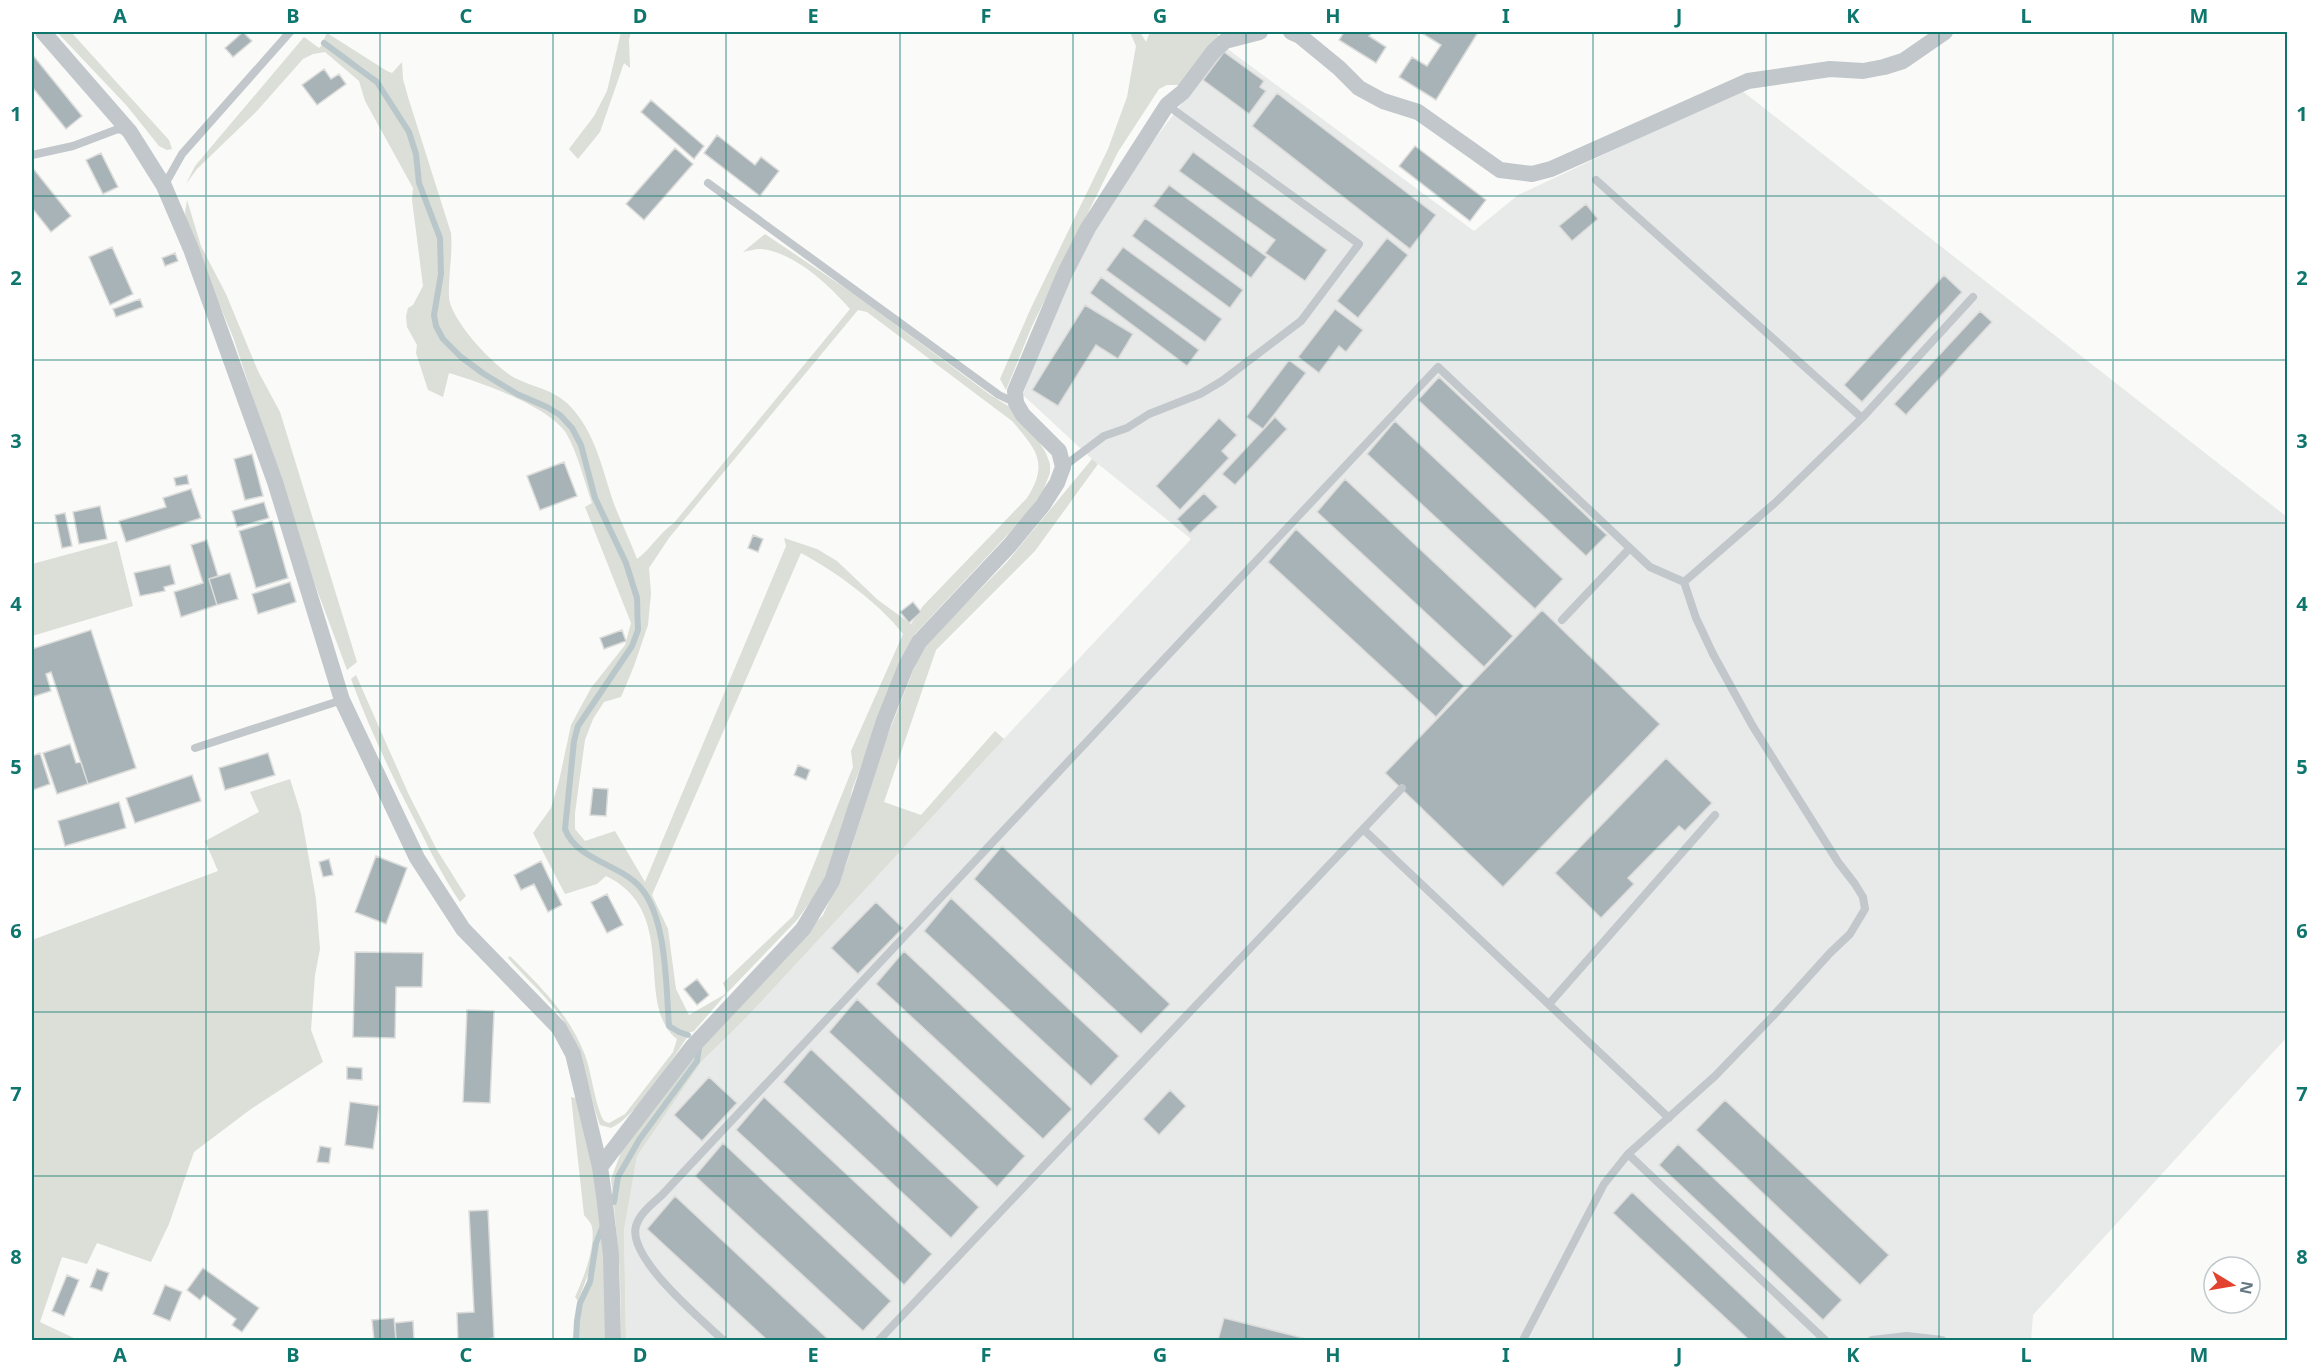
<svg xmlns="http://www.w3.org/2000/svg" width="2319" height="1372" viewBox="0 0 2319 1372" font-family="'Noto Sans',sans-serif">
<rect width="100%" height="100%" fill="#fafaf8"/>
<path fill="#e8eae9" d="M1225,47L1474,231L1518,195L1741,90L2287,517V1037L2033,1315L2031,1340H626L624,1230L637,1156L702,1061L744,1020L834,920L1191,539L1092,459L1023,395L1051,312L1115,191Z"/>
<path fill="#dbdfd7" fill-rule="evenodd" d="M57,32H71L169,140L172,149L167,150L159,146L127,106Z
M621,32H631L629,40L630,68L624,63L600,132L578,159L569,149L594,116L607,91Z
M1130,32H1140L1146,42L1150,32H1218V41L1182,85H1167L1159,89L1118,152L1032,326L1006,390L1000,379L1030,310L1108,149L1127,97L1136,46Z
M327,33L387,71L392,73L402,62L403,79L408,97L451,233C453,254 448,276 449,297C450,320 496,369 517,379C536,388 554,390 569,405C596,433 602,469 614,504C621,522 630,540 637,559C651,549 659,533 674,523L850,309C829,285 794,252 761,249C755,249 748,251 743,252L765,234L854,294L989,394L1013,409L1036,437L1046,453L1050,464V473L1043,491L1025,516L915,634L884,703L852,790L845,823L825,878L818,891L797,920L727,993L694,1031C685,1035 678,1030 671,1025C667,989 667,908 639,883C619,865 576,856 566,829L576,741L579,726C589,711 599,696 609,680C620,664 635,650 639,631C648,587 611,537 597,499C585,469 588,434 559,413C547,404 533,400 519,393C492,381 452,355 439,328C429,309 444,282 443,261C442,230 433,219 423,192C418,176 419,159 414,143C410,131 387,90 378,80C364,66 340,53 323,41ZM858,310L867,312L1012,421C1037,450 1049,463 1027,498L923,606L911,624L878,600L837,561L817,549L784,538L786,546L645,882L615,831L585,841L575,829V813L585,740L593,719L604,702L621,697L634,666L648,625L651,593L649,568L669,538ZM801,553C835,571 879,603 903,634L851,751L853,767L793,916L723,983L727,993L689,1015L676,989L668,929L652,895Z
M304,37L319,48L323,44L376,83L407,133L414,155L418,183L438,238L439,273L433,315L434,326L442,339L461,359L483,375L516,395L546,408L559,416L571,429L580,445L593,498L625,564L636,599V630L631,645L576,725L573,741L563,830C574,861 618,865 639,887C665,915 664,990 668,1026L678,1034L688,1036C671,1061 637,1116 611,1128L600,1125C587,1090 585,1053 563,1020C548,997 526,979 508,958L510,956C540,986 569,1014 585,1055C592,1074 595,1106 604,1121L609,1123L625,1114L673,1052L677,1039C633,1005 681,912 606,876L597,884L565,894L533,833L551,808L559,781L571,725L591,688L625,645L631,623L585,507L592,503C584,481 578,453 566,433C548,406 480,382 449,373L443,397L428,390L416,353L417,345L407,327L406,316L408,308L413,305L423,286L412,200L413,188L365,101L359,81L325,52L313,54L303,59L256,112L197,169L186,184L195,166Z
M187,200L201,246L226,294L258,371L280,412L357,662L347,670L314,582L233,337L188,230L185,213Z
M1092,459L1098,464L1035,551L936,650L884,802L921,815L995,731L1004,739L744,1020L702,1061L637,1156L624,1230L626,1340H621L620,1271L614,1206L618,1177L640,1141L698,1062L700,1048L696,1061L638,1140L617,1177L614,1202L611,1179L623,1147L630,1135L696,1047L823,915L846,865L883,747L922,648L1007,562Z
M117,541L133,606L32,636V564Z
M356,675L409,795L437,850L466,896L460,902C441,874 427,844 411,813C389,770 368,725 351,679Z
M290,779L301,814L316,899L320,949L315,975L311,1030L323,1062L251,1109L194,1152L169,1224L151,1262L97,1243L87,1264L62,1257L40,1322L78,1340H32V940L218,871L205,841L259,812L250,792Z
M571,1097L580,1099L603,1219L593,1242L592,1264L578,1301L575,1297C583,1280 596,1246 592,1227C591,1222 587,1219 584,1215Z
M604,1230L606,1340H577L578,1319L582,1304L592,1282L598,1242Z"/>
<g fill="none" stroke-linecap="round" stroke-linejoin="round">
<path stroke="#b9c7ca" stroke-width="6" d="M324,43L377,82L409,132L416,154L419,183L440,238L441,274L434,315L436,326L443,339L461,357L484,374L517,394L547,407L560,415L572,428L581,445L595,498L626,563L637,598L638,630L632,646L578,726L574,741L565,829C576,860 620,864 640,887C667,917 666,987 669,1026L679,1032L688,1035
M614,1202L618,1177L639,1140L697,1061L699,1048
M576,1340L577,1321L580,1303L590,1282L596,1243L602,1228"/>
</g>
<path fill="#a8b3b7" stroke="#dcdcda" stroke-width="1.5" d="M243,32L252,41L233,57L225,48Z
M1344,32H1373L1369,36L1386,47L1376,63L1339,40Z
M1420,32H1472L1477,34L1436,100L1399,77L1412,57L1427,66L1441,45Z
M1224,52L1264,81L1260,87L1266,91L1249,114L1203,80Z
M32,54L82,116L66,129L32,87Z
M324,69L331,79L339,74L346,84L317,105L302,85Z
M1277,93L1436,215L1410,249L1252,126Z
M651,100L704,146L694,159L641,112Z
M717,135L755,165L761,157L779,171L760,196L704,153Z
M1415,146L1486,200L1470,221L1399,166Z
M675,148L693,164L644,220L626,204Z
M1193,152L1327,250L1305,281L1265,253L1275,240L1179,171Z
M101,153L118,187L103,194L86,160Z
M32,167L71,216L51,232L32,208Z
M1169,185L1267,257L1251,278L1153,206Z
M1586,204L1598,219L1572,241L1559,226Z
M1145,218L1243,290L1230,308L1132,236Z
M1387,238L1408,255L1358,318L1337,301Z
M112,247L133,294L110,305L89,257Z
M1123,247L1222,319L1205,342L1106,270Z
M175,253L178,261L165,266L162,258Z
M1944,275L1962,292L1862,402L1844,385Z
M1101,277L1199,350L1187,366L1090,293Z
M140,299L143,307L116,317L113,309Z
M1085,305L1133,334L1118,359L1096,345L1058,406L1032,390Z
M1335,309L1363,330L1346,352L1339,346L1319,373L1298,357Z
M1980,311L1992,322L1906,415L1894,404Z
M1289,360L1306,373L1263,429L1246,417Z
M1439,377L1607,535L1586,556L1418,400Z
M1275,417L1287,429L1235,485L1222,474Z
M1219,418L1237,435L1222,451L1229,458L1180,510L1156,486Z
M1395,421L1563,579L1535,609L1367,454Z
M252,454L263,496L245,500L234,459Z
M564,462L577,496L540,510L527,476Z
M187,475L189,484L176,486L174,478Z
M1345,479L1513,636L1484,667L1317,512Z
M191,489L201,518L126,542L119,521L166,507L163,498Z
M1204,493L1218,507L1190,533L1177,519Z
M264,502L269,518L237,527L232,511Z
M100,506L107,539L79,544L73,512Z
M65,513L72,546L62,548L55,515Z
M272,521L288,578L256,588L239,531Z
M1296,529L1464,686L1436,717L1268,562Z
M753,535L763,539L758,552L748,548Z
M207,540L218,576L209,579L217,605L181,617L174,592L203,583L191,545Z
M170,565L175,584L164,587L165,591L140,596L134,573Z
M230,573L238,599L217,605L209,579Z
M290,582L296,602L258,614L252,594Z
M913,602L921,612L909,623L900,612Z
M1542,610L1660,724L1503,887L1385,773Z
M91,630L136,768L88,784L51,672L46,674L51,691L32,697V649Z
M622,630L626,641L604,649L600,638Z
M70,744L76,763L81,762L88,784L57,794L43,753Z
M40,753L50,784L33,790L32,756Z
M268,753L275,775L225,790L219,768Z
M1666,758L1712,803L1685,831L1679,826L1628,878L1634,884L1601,918L1555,873Z
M798,765L810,770L806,780L794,775Z
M192,775L201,801L135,823L126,798Z
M593,788L608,789L606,816L590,815Z
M119,802L126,828L65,846L58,821Z
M1002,846L1170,1004L1141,1034L974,879Z
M376,856L407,868L386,924L355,912Z
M329,859L333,875L323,877L319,862Z
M541,861L562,905L548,912L534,884L521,890L514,875Z
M607,894L623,925L607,933L591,902Z
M951,898L1119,1056L1091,1086L924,931Z
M876,902L903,928L858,974L831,948Z
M904,951L1072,1109L1043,1139L876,984Z
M355,952L423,953L422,987H396L395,1038L353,1037Z
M697,979L709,995L697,1005L684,989Z
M857,999L1025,1156L997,1187L829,1032Z
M467,1010L494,1011L490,1103L463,1102Z
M811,1049L979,1207L951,1238L783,1082Z
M347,1067L362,1068V1080L347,1079Z
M709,1077L737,1103L702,1141L674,1115Z
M1170,1090L1186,1106L1159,1135L1143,1119Z
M764,1097L932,1254L904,1285L736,1130Z
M1725,1100L1889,1255L1860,1285L1696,1130Z
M350,1102L379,1106L373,1149L345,1145Z
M723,1143L891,1301L863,1331L695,1176Z
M1678,1144L1842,1300L1823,1320L1659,1165Z
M320,1146L331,1148L329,1163L317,1162Z
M1632,1192L1789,1340H1749L1613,1213Z
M675,1196L829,1340H767L647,1229Z
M488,1210L494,1338L487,1339V1340H458L457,1313L474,1312L469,1211Z
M203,1268L259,1308L242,1332L232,1325L236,1319L204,1295L200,1300L187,1290Z
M97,1269L109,1273L102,1291L90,1287Z
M67,1275L79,1280L64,1316L52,1311Z
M165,1285L182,1292L170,1321L153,1314Z
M394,1318L396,1340H374L372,1320Z
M1224,1318L1311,1340H1218Z
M413,1321L414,1340H396L395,1323Z"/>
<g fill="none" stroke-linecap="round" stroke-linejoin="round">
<path stroke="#c1c7ca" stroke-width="8" d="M32,155L73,146L118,129L126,131
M1596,180L1862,418
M708,183L999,395L1016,403
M164,186L182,154L290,32
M1063,467L1104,436L1127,428L1149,414L1200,394L1222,381L1301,321L1359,244L1167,105
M1684,582L1776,502L1862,418L1973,297
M1562,620L1630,548
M195,748L342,700
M1363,829L1669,1118
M1549,1004L1715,815
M1628,1154L1825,1340
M723,1340C701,1319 627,1258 636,1226C640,1213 652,1204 662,1195L1438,367L1650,567L1684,582L1696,618L1713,654L1752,725L1838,862L1855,884L1863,897L1865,909L1850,934L1830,953L1773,1016L1715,1076L1628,1154L1604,1184L1523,1340
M879,1340L1402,788
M1872,1340L1907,1336L1942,1340"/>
<path stroke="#c1c7ca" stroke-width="16" d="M43,32L130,132L164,186L191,249L275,482L342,700L417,858L463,929L559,1028L573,1054L600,1167L604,1195L611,1255L613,1340
M1291,32L1300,36L1339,68L1359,88L1383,101L1418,112L1500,170L1532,174L1551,169L1748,81L1830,69L1863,71L1884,67L1903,61L1945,32
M600,1167L693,1046L803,929L832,881L884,721L906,666L919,642L1010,545L1043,505L1057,483L1063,467L1059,451L1023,415L1016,403L1015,391L1065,273L1088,228L1167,105L1183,92L1213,52L1225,41L1260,32"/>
</g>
<path fill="none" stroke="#0f766e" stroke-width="1.5" stroke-opacity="0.55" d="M206,32V1340M380,32V1340M553,32V1340M726,32V1340M900,32V1340M1073,32V1340M1246,32V1340M1419,32V1340M1593,32V1340M1766,32V1340M1939,32V1340M2113,32V1340M32,196H2288M32,360H2288M32,523H2288M32,686H2288M32,849H2288M32,1012H2288M32,1176H2288"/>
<rect width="2319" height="1372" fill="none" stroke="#ffffff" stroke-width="66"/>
<g transform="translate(2232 1285) rotate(101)"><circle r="28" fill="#ffffff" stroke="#c1c9cd" stroke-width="1.5"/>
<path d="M0-4.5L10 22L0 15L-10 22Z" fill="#e2432f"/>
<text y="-9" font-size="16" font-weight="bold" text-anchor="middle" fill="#657982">N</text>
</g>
<rect x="33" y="33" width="2253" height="1306" fill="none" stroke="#0f766e" stroke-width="2"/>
<g font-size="20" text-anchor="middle" font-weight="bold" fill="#0f766e">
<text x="120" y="23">A</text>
<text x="293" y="23">B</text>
<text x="466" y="23">C</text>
<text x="640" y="23">D</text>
<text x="813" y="23">E</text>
<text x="986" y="23">F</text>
<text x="1160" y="23">G</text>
<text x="1333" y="23">H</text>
<text x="1506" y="23">I</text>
<text x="1679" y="23">J</text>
<text x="1853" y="23">K</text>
<text x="2026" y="23">L</text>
<text x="2199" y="23">M</text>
<text x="16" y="121">1</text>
<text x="2302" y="121">1</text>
<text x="16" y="285">2</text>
<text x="2302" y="285">2</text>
<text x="16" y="448">3</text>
<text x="2302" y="448">3</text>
<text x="16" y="611">4</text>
<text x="2302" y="611">4</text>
<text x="16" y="774">5</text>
<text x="2302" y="774">5</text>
<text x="16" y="938">6</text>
<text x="2302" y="938">6</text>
<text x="16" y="1101">7</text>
<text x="2302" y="1101">7</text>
<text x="16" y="1264">8</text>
<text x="2302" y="1264">8</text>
<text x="120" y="1362">A</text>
<text x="293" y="1362">B</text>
<text x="466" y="1362">C</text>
<text x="640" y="1362">D</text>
<text x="813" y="1362">E</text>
<text x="986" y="1362">F</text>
<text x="1160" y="1362">G</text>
<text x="1333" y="1362">H</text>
<text x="1506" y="1362">I</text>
<text x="1679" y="1362">J</text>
<text x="1853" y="1362">K</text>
<text x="2026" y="1362">L</text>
<text x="2199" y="1362">M</text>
</g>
</svg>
